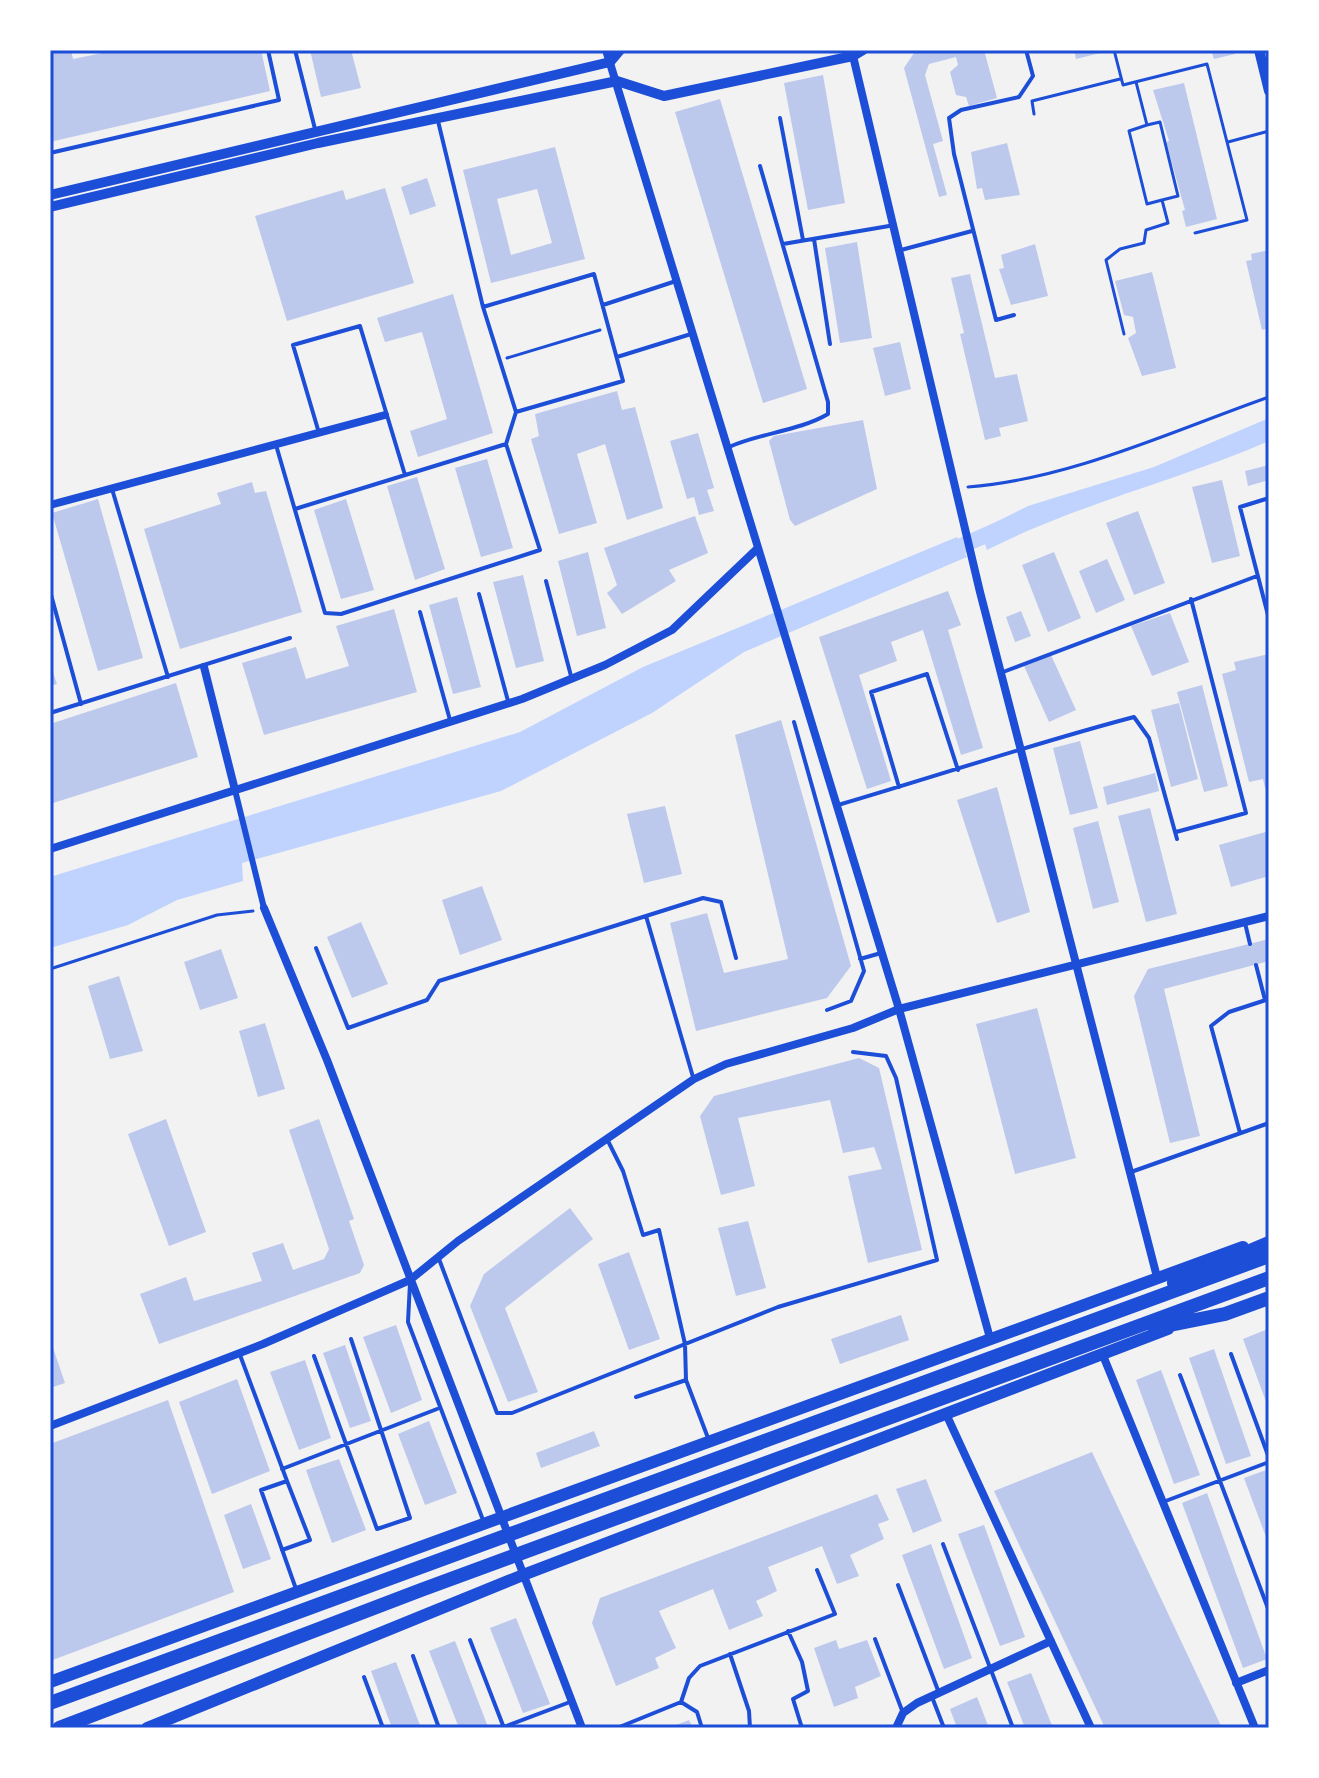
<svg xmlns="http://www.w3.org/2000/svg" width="1319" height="1778" viewBox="0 0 1319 1778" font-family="'Asap Condensed',sans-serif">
<rect width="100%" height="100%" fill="#f2f2f2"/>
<path fill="#bfd3fe" d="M1269,418V441C1177,481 1077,504 987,550L980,530L1028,506L1154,467Z
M957,537L967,557L744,652L652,713L501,791L242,863L243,881L177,900L128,925L50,948V877L520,732L643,667Z"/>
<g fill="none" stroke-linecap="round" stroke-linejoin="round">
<path stroke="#bfd3fe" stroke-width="16" d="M943,554L1002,528"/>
</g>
<path fill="#bdc9ec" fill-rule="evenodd" d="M50,50H71L73,59L117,50H261L270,91L50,142Z
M310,50H351L361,88L321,97Z
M916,50H984L997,98L969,106L966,97L956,95L950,72L958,65L956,57L929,64L925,75L943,141L933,144L947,195L939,197L904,68Z
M1074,50H1108V51L1076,59Z
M1211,50H1234L1235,54L1214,59Z
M823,75L845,203L808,210L784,83Z
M1184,83L1217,219L1186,227L1182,211L1185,210L1166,142L1169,141L1153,90Z
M720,99L807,389L763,403L675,112Z
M1007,143L1020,195L985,200L982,188L977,189L971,152Z
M555,147L585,259L491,283L463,170ZM537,189L552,243L511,255L497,199Z
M427,178L436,206L410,215L401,187Z
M385,188L414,283L287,321L255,216L343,190L346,200Z
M857,242L872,338L840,343L825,248Z
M1035,244L1048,296L1011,305L999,269L1004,268L1001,255Z
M1269,250V328L1262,330L1246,261L1252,260L1251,254Z
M1152,272L1176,368L1142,376L1128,338L1136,333L1133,317L1124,315L1115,281Z
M970,274L995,378L1017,374L1028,421L999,428L1001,436L985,440L960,334L964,333L951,278Z
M453,294L493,433L418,457L410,431L447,419L422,332L385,342L377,318Z
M900,342L911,389L885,396L873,348Z
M617,391L622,410L635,407L663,508L627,520L605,444L577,454L597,523L559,534L531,439L539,436L535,414Z
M863,420L877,489L795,526L790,520L769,441L774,436Z
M698,433L714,488L707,490L714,511L699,515L694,497L687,499L670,441Z
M487,459L513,548L481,557L455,468Z
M1269,465V480L1248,486L1245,471Z
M417,477L445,569L415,580L387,486Z
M1222,480L1240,556L1212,563L1192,487Z
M252,482L255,493L266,491L302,612L180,649L144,529L221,504L217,493Z
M98,499L143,658L98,671L52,513Z
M346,499L374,590L341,599L314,510Z
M1138,511L1165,583L1134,595L1106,523Z
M695,516L708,553L669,570L676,581L622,614L607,593L617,585L604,548Z
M588,552L606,628L577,636L558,561Z
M1054,552L1081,618L1048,632L1022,565Z
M1107,559L1125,600L1096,613L1079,571Z
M523,575L544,661L516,668L493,582Z
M948,591L961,625L948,630L983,748L961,755L923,630L891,642L897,661L859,675L891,781L867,789L819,637Z
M457,597L481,687L453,694L429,605Z
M394,609L417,692L264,735L242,663L296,647L306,679L349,666L336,626Z
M1021,611L1031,636L1015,642L1006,617Z
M1170,613L1189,662L1152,676L1131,626Z
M1269,654V787L1265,788L1263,779L1249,782L1222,674L1236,670L1234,662Z
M1051,655L1076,710L1049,722L1024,666Z
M50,663L57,684L50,686Z
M176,683L198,757L50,804V724Z
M1202,685L1228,786L1204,792L1177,692Z
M1179,703L1198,779L1171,787L1151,710Z
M781,720L851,966L827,998L696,1031L670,923L707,913L724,973L788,959L735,735Z
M1080,741L1098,808L1070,815L1053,748Z
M1155,773L1159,791L1107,805L1103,787Z
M997,787L1030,912L997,923L957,800Z
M665,806L682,874L644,883L627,814Z
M1150,808L1177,914L1146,922L1118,816Z
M1098,821L1119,902L1093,909L1073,828Z
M1269,831V876L1231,887L1219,845Z
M482,886L502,940L460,955L442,900Z
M361,922L388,984L352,998L327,937Z
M1269,939V961L1164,989L1200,1136L1170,1143L1134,996L1148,969Z
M221,949L238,998L200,1010L184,962Z
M119,976L143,1051L110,1059L88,986Z
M1037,1008L1076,1158L1015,1174L976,1024Z
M265,1023L285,1089L258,1097L239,1031Z
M859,1058L879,1068L922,1250L868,1263L848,1176L882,1169L874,1147L843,1153L830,1100L738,1118L755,1186L721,1195L700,1116L714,1096Z
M166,1119L206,1232L169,1246L128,1134Z
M319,1119L354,1219L349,1221L364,1265L360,1273L159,1344L140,1294L186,1277L194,1301L262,1281L252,1253L283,1243L293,1270L324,1259L329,1249L289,1130Z
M570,1208L593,1239L505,1308L538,1392L508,1402L470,1306L484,1274Z
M748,1221L766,1288L736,1296L718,1228Z
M629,1252L660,1339L629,1350L598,1264Z
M901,1315L909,1340L840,1364L831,1339Z
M396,1325L422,1400L391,1413L363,1337Z
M1268,1329L1269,1332V1410L1243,1339Z
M50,1339L65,1383L50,1388Z
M345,1345L371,1421L350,1428L323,1353Z
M1214,1349L1251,1456L1226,1464L1189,1358Z
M305,1360L331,1438L299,1450L270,1372Z
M1161,1370L1200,1475L1174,1484L1136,1380Z
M237,1379L270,1471L212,1494L179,1402Z
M168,1400L234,1592L50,1661V1444Z
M429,1421L457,1493L425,1505L398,1434Z
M594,1431L600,1446L541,1468L536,1453Z
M1092,1452L1116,1503L1222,1728H1105L994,1491Z
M339,1459L366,1530L332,1543L306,1470Z
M1269,1469V1545L1244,1478Z
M926,1479L942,1521L913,1533L896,1489Z
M1207,1493L1267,1659L1243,1668L1182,1503Z
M877,1494L889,1520L878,1524L884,1539L850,1555L859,1576L837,1584L822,1546L768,1567L777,1591L756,1601L763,1616L729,1630L713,1589L659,1611L676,1648L655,1658L659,1668L616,1686L592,1623L600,1598Z
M251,1504L271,1559L243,1569L224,1515Z
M984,1525L1025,1637L1000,1646L958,1534Z
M931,1544L972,1658L944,1669L902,1555Z
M516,1618L550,1704L523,1713L490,1628Z
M836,1640L839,1649L867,1640L881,1676L855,1687L858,1698L834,1707L814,1648Z
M455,1641L488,1727L459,1728L429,1651Z
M396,1662L421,1728H392L371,1671Z
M1031,1673L1053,1728H1025L1007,1682Z
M977,1697L989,1728H957L950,1709Z
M689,1720L693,1728H669Z"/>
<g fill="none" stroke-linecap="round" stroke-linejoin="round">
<path stroke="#1d4ed8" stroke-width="3" d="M1114,50L1123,85L1207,64L1247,220L1195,233
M1034,114L1032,101L1120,79
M1147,125L1160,122L1178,196L1162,200
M1228,142L1269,131
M1124,334L1106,260L1120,249L1144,243L1146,230L1168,223L1162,200L1147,204L1129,131L1147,125L1136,82
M507,358L600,330
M968,487C1071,479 1172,431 1269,397
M50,969L217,915L253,911"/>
<path stroke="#1d4ed8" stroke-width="4" d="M295,50L315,129
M780,118L803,240
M438,121L483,307L516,412
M50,153L279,100L268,50
M814,239L830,344
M783,244L895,225
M901,250L972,231
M603,305L676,281
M1014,315L996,320L954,154L949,118L961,110L1019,97L1033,76L1026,50
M617,357L691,334
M319,433L293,345L360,326L405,475
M276,445L325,613L341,614L540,550L506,444
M729,447C760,433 799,431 828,414V402L760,166
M112,489L168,677
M1269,498L1240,507L1269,619
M295,509L506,444L516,412L623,381L594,274L483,307
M546,581L571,676
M50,591L81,704
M479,594L508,701
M420,612L450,720
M1003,672L1257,576
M50,713L290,638
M794,722L864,971L851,1001L827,1010
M899,787L871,692L927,674L958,770
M838,805C937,776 1035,743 1134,717L1149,738L1177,839
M1176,832L1246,813L1191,599
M646,916L703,898L721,902L736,958
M1245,923L1250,944
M316,948L348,1028L427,1000L439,981L646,916L693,1077
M860,959L881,953
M1256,965L1265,1000
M1240,1133L1211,1026L1229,1012L1269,999
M607,1139L623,1171L643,1235L659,1230L685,1344L686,1380L708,1438
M1131,1172L1269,1123
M439,1259L497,1413H512L778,1307L937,1260L896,1078L886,1056L853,1052
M410,1283L408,1322L483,1520
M1231,1354L1269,1458
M240,1355L287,1481L261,1490L296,1589
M314,1356L377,1529L410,1518L351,1339
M1180,1375L1269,1611
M636,1397L686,1380
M282,1469L437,1409
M1163,1502L1269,1462
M943,1544L1013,1728
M282,1550L310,1540L287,1481
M898,1585L939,1693
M788,1631L802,1662L808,1691L793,1699L802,1728
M875,1639L903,1713
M470,1640L504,1728
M730,1654L749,1711L750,1728
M413,1656L439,1728
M364,1677L383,1728
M932,1697L944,1728
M681,1702L697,1712L702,1728
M504,1727L570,1702
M617,1728L681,1702L689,1678L700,1666L835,1614L817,1570"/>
<path stroke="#1d4ed8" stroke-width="6" d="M235,790L264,908"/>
<path stroke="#1d4ed8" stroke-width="8" d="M606,50L899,1009L990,1338
M853,56L980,592L1157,1277
M50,505L385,415
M204,667L235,790
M50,849L522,699L605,665L672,630L758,548
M264,908L327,1060L582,1728
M1102,1353L1255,1728
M947,1416L1091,1728
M50,1426L263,1344L410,1280L458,1241L694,1079L726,1064L853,1028L899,1009L1269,916
M1236,1683L1269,1670
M896,1728L903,1713L917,1703L1051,1641"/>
<path stroke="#1d4ed8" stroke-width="10" d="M1259,50L1269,91
M50,195L610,62L620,50
M50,207L318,143L617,81L664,96L853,56L863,50"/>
<path stroke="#1d4ed8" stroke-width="12" d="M50,1682L1243,1247
M147,1728L523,1575L1168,1329"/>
<path stroke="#1d4ed8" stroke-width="14" d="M1174,1283L1269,1243
M1155,1328L1225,1314L1269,1298
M50,1703L1269,1256
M59,1728L421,1590L1269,1278"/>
</g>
<rect width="1319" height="1778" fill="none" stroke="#ffffff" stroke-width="104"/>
<rect x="52" y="52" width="1215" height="1674" fill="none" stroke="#1d4ed8" stroke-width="3"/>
</svg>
